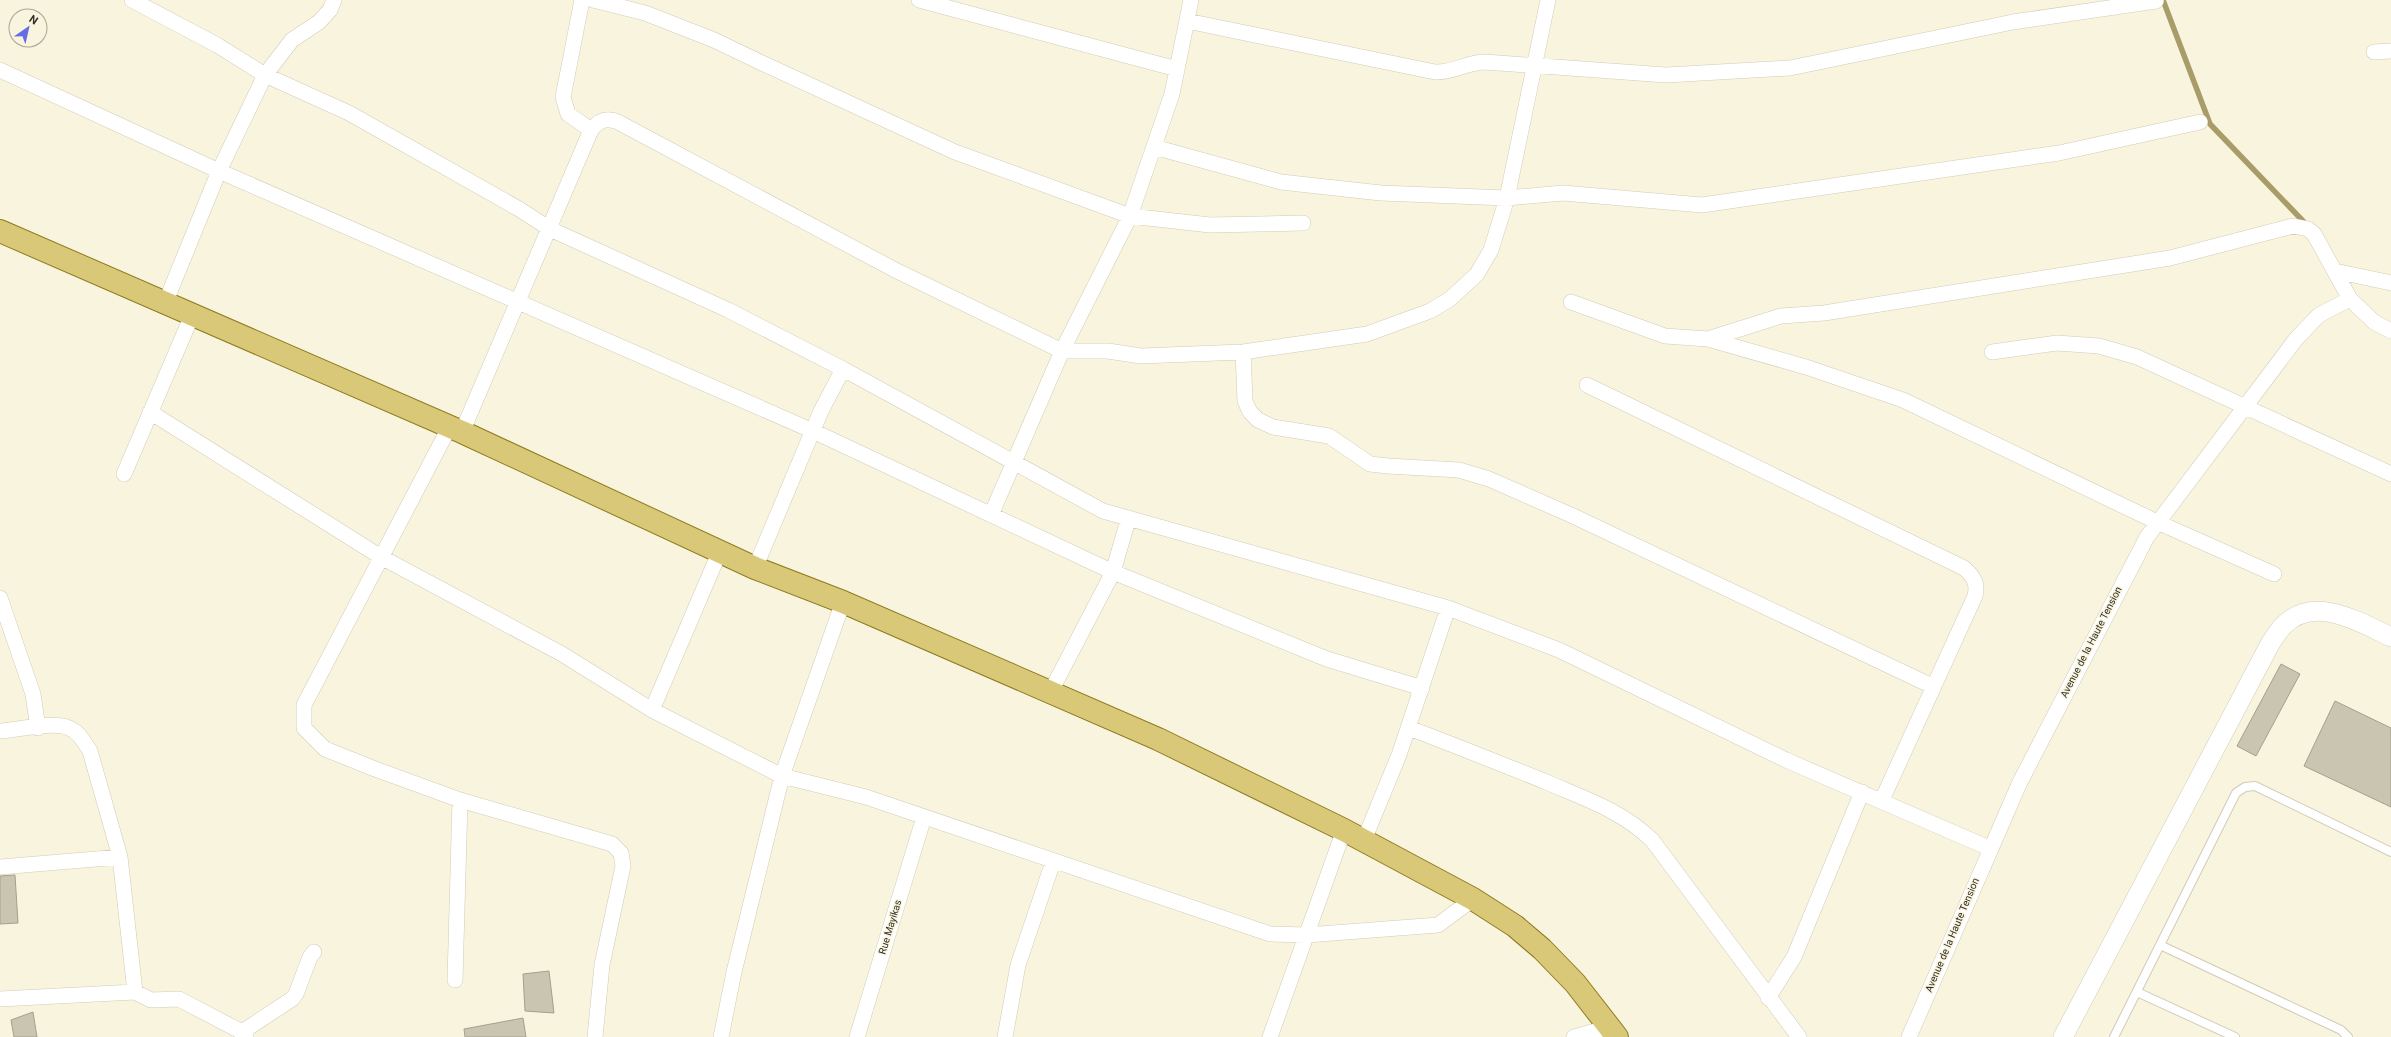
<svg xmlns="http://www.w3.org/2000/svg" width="2391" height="1037" viewBox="0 0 2391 1037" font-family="Roboto,sans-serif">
<rect width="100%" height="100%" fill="#f9f4de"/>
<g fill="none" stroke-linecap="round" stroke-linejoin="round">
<path stroke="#a89c69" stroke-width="5.5" d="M2163,0L2210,124L2303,221"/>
</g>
<path fill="#c9c5b0" stroke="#a5a08c" d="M2281,664L2300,674L2256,756L2237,746Z
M2335,701L2391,728V807L2304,766Z
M15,875L18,923L0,924V876Z
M549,971L554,1013L525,1011L523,974Z
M33,1012L37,1037H14L11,1020Z
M523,1018L526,1037H465L464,1029Z"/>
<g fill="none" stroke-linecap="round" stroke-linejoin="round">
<defs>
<path id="service" d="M2160,945L2341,1030L2348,1037
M2137,992L2235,1037
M2114,1037L2236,793L2245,787L2255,786L2391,852"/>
<path id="minor" d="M132,0L217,45L265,75L349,113L519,209L550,229L728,310L843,369L1103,511L1448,608L1559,650L1786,760L1989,848
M582,0L563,97L568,114L591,130
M593,0L645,13L714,40L762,63L955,152L1130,216L1210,225L1303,223
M919,0L1177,69
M1187,21L1435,72C1454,73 1467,62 1485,62L1666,75L1790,68L2013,22L2156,1
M2374,52L2391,51
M0,70L219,171L813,431L1113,572L1327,659L1422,688
M1154,147L1281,182L1381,193L1507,198L1563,193L1702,205L2059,153L2200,122
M2335,271L2391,283
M166,301L219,171L265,75L292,40L319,22L330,10L334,0
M1571,302L1665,336L1708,339L1806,367L1903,400L2157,522L2274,574
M1708,339L1781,316L1824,313L2170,258L2293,226L2308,229L2314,234L2350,299L2374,322L2391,331
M1243,352L1245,401L1250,412L1258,420L1273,427L1329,436L1370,464L1388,466L1459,470L1489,479L1571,515L1932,686
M1992,352L2057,343L2099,346L2137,357L2391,474
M1587,385L1964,568C1974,577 1978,583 1975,596L1882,800
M150,412L381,557L562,654L652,710L782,776L866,797L1270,934L1307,935L1438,925L1473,899
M450,426L304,705V728L325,749L375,769L460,800L612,844L621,853L623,866L602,965L595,1037
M462,432L591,130C599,120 607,117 618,122L895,270L1062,351H1108L1141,356L1243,352L1367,334L1430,311L1450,299L1477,274L1491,250L1507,198L1548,0
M124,474L193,313
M991,515L1062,351L1130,216L1172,94L1191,0
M755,568L821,411L843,369
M0,598L33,694L38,728
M1051,691L1113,572L1128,520
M652,710L720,551
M1409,728C1454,745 1499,763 1544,781C1583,798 1621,810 1652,840L1799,1037
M0,731C18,730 53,721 69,728C79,732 84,742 90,751L120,857L135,992
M1364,840L1399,755L1448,608
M0,867L120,857
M455,980L460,800
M1768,998L1794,957L1862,792
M0,999L135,992L151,1000L179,999L242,1032L246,1037
M242,1032L292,999L296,994L310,957L314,952
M721,1037L734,972L782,776L843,602
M857,1037L924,817
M1005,1037L1018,965L1053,862
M1270,1037L1344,830
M1574,1037L1610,1027
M1909,1037L2020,782L2147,537L2296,339L2319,315L2350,299"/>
<path id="tertiary" d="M2063,1037L2270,644C2274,638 2278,631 2283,626C2314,594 2359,622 2391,637"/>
<path id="primary" d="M0,231L462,432L755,568L843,602L1158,739L1344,830L1473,899L1515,926L1542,949L1575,983L1617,1037"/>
</defs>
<use href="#service" stroke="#d1ccb7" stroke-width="10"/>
<use href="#minor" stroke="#d1ccb7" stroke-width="16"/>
<use href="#tertiary" stroke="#d1ccb7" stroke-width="20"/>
<use href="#primary" stroke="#8e7b20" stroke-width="24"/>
<use href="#service" stroke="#fff" stroke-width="8"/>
<use href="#minor" stroke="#fff" stroke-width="15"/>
<use href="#tertiary" stroke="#fff" stroke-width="19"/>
<use href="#primary" stroke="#d9c877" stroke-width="22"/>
</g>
<g text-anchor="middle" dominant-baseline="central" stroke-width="3" stroke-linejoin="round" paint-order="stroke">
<g font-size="10" fill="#312f27" stroke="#f9f4de">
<text transform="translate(2091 642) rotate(-63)">Avenue de la Haute Tension</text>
<text transform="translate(890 927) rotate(-73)">Rue Mayikas</text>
<text transform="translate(1952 935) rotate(-67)">Avenue de la Haute Tension</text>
</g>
</g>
<g transform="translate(28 28) rotate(34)"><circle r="19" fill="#f9f4de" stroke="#a9a595"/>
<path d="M0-3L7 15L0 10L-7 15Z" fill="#656de6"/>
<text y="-6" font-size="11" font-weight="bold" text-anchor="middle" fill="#312f27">N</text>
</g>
</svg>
